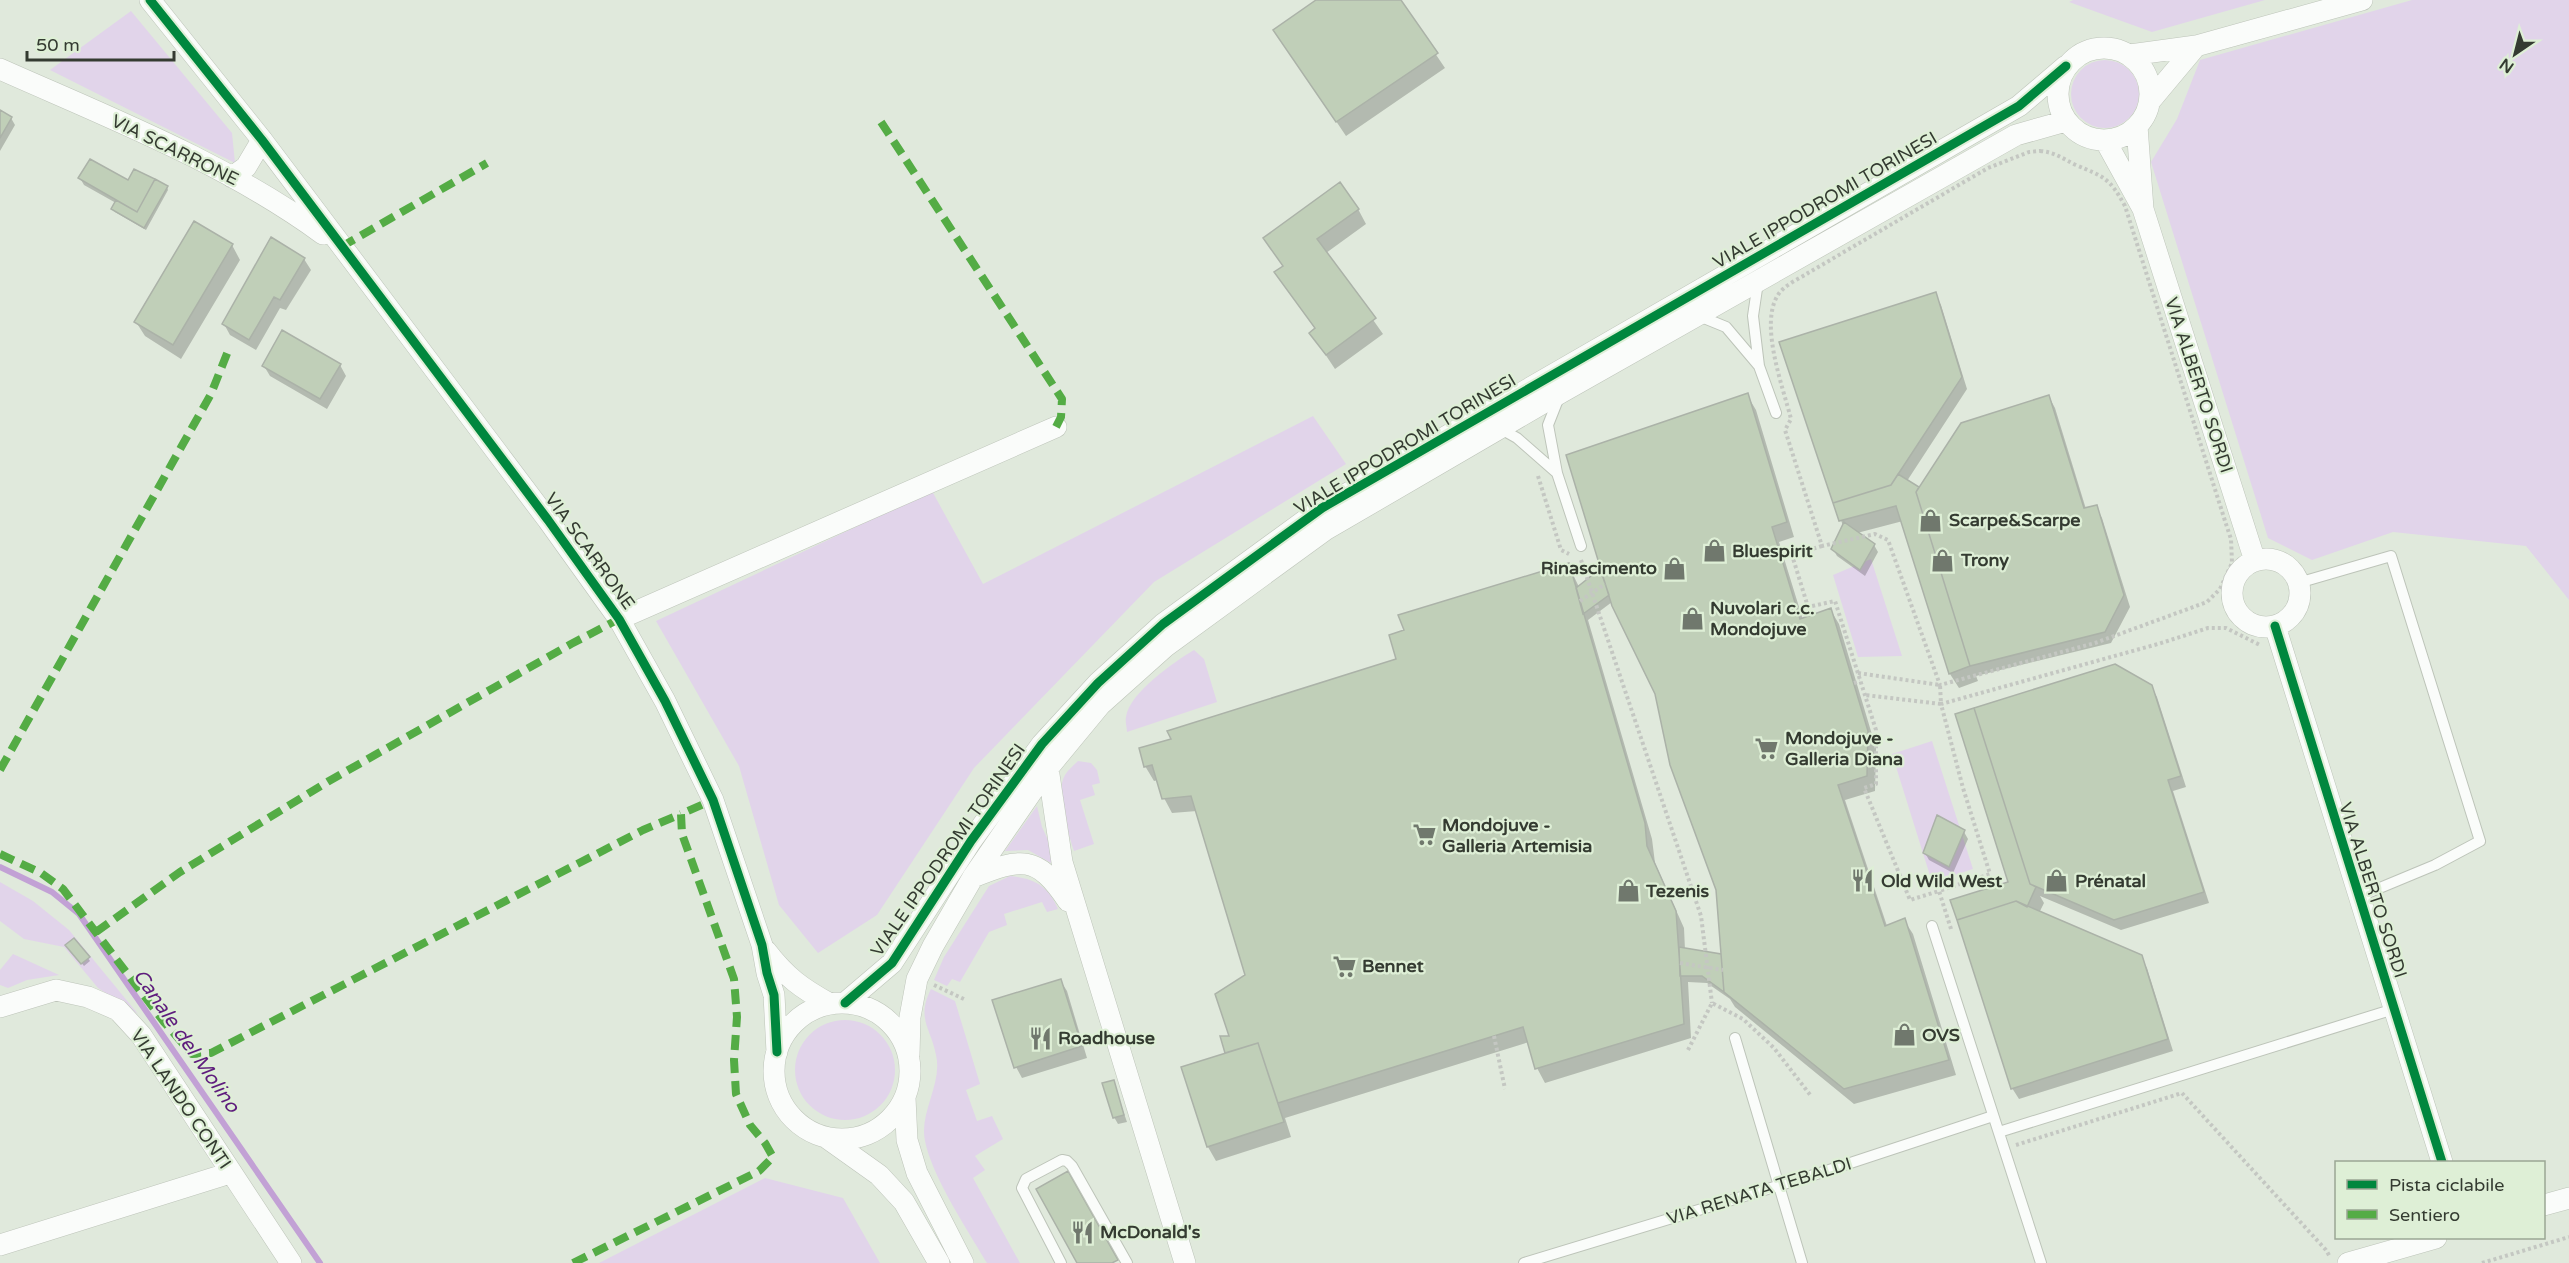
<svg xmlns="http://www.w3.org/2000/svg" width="2569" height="1263" viewBox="0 0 2569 1263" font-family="'Varela Round',sans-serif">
<rect width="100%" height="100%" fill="#e0e9dc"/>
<path fill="#e1d4ea" d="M2073,0H2265L2152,32L2069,2Z
M2412,0H2569V600L2526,546L2393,532L2312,560L2268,538L2151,162L2177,119L2200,60Z
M131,11L232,133L235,163L50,70Z
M2071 94a34 34 0 1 1 68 0a34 34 0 1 1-68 0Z
M1313,416L1346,464L1154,582L974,768L877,915L818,953L779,905L739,766L656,621L932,491L983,584Z
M1871,559L1902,656L1858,657L1833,575Z
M1194,650L1204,659L1217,702L1127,732C1127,728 1125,722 1126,717C1129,693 1174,662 1194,650Z
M1932,741L1973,869L1932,882L1892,754Z
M1078,761L1091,763L1097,770L1100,783L1092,785L1095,795L1080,800L1094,844L1074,851C1068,833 1055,791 1065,775C1068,770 1074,765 1078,761Z
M1037,806L1042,827L1054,853L1051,863L1028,850L1005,851Z
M1010,876C1035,878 1049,887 1058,909L1047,912L1042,902L1004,914L1007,925L989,932L960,982L952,979L947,986L934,980L944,957L989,886Z
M0,882L33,901L69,930L138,1014L98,988L64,947L24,939L0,921Z
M13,954L59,975L27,980L8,988L0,985V970Z
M931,989L955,1001L980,1084L966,1090L977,1121L992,1116L1003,1139L975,1156L985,1170L973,1178L1020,1263H987C969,1232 924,1165 924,1131C924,1106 942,1080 936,1055C931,1028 916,1019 931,989Z
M795 1070a50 50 0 1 1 100 0a50 50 0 1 1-100 0Z
M765,1178L843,1198L880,1263H599Z"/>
<path fill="#0003" fill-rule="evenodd" d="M1319,0H1399L1445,68L1346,136L1275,30Z
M0,112L11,118L15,125L0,151Z
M80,178L167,187L168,190L146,230L115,212L113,208L116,203L84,185Z
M1358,209L1366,224L1326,253L1383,334L1335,369L1311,333L1316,330L1276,273L1284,267L1265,239Z
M232,245L240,260L181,359L145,336L136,322Z
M304,259L311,270L286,310L280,308L256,350L230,335L224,324Z
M1935,294L1941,305L1967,389L1907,481L1919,490L2049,397L2055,408L2086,509L2096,507L2102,518L2130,607L2111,643L1976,676L1978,681L1959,688L1950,674L1903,521L1857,533L1874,545L1878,552L1865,576L1837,556L1833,549L1843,526L1781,343Z
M340,365L346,376L327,409L270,376L264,366Z
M1747,395L1756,410L1794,537L1779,542L1803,620L1830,609L1839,624L1876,748L1875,791L1845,800L1887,926L1904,920L1913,934L1956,1075L1854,1104L1735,1007L1730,999L1707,983L1688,982L1691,1038L1545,1083L1537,1068L1529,1042L1285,1118L1291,1137L1216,1161L1208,1147L1183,1068L1227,1054L1222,1038L1231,1037L1246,976L1197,811L1172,813L1164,798L1158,780L1154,781L1145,766L1173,740L1398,660L1568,564L1579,587L1600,571L1603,576ZM1612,602L1656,694L1718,889L1723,956L1685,950L1684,928L1655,863L1652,839L1588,620Z
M2151,686L2157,697L2186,787L2173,791L2209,903L2121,930L2040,896L2044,903L2039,913L2141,957L2147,968L2173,1051L2019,1099L2012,1088L2010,883Z
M1964,832L1968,839L1953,873L1929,860L1925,853Z
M69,948L88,958L90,961L84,966Z
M1060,980L1067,991L1087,1058L1022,1078L1016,1067Z
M1113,1082L1127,1122L1118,1124L1114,1117Z"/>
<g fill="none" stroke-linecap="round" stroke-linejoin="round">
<path stroke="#c2a1d5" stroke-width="6" d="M0,867L52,892L79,914L320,1263"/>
</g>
<path fill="#c0cfb8" stroke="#abb2a8" stroke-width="1.5" d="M1316,0H1401L1438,53L1336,122L1273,30Z
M0,110L12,117L0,138Z
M90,159L128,180L134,169L155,179L137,212L78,178Z
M155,179L168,186L144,228L111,209L116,200L137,212Z
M1340,182L1359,209L1317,239L1376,318L1326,355L1309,333L1315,328L1274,272L1283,266L1263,238Z
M194,221L233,244L173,345L134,322Z
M271,237L305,258L280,300L274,297L249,340L222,324Z
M1936,292L1962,377L1891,485L1833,503L1779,342Z
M282,330L341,364L320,399L262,366Z
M1748,393L1787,522L1772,527L1800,619L1831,608L1868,731L1867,776L1838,785L1885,926L1905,918L1949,1060L1844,1089L1724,992L1716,890L1670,765L1655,694L1612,606L1566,455Z
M2049,395L2084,508L2097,505L2124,595L2105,632L1970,666L1916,492L1961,423Z
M1898,474L1919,487L1916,492L1970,666L1949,674L1896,506L1839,521L1833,503L1891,485Z
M1844,522L1875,544L1860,570L1831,549Z
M1569,563L1645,823L1647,846L1676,911L1684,1024L1535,1069L1523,1027L1278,1103L1258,1043L1225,1053L1220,1036H1229L1215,994L1245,975L1191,796L1162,799L1152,765L1144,767L1139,748L1171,739L1167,731L1396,659L1389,635L1404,630L1398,615Z
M1600,569L1609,595L1583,614L1576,588Z
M2115,664L2152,685L2181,776L2168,780L2204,892L2114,920L2030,884L1974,708Z
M1974,708L2030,884L2036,887L2027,907L2016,901L1957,920L1950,900L2008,882L1955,714Z
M1937,815L1965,830L1949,867L1923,853Z
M2016,901L2142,955L2168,1039L2011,1089L1957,920Z
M74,938L90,957L81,964L65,945Z
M1679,947L1721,954L1724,992L1702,976H1680Z
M1061,979L1082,1046L1014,1068L992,1000Z
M1258,1043L1284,1122L1207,1147L1181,1067Z
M1114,1080L1124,1115L1113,1118L1102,1083Z
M1068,1171L1118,1260L1112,1263H1077L1036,1189Z"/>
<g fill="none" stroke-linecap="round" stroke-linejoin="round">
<defs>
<path id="service" d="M1699,316L1726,327L1759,366L1753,316L1758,282
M1759,366L1776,413
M1501,429L1517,438L1557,473L1548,425L1559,397
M1557,473L1581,546
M2298,583L2391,556L2480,841L2435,865L2358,897
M1932,926L2041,1263
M1735,1038L1802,1263
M1999,1132L2394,1009
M1061,1263L1022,1188L1026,1179L1062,1160L1067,1161L1072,1166L1127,1263
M1524,1263L1820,1173L1993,1116"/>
<path id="minor" d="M150,0L262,140L548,520L619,619L665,701L713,800L762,945L767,973L774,995L777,1052
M2196,46L2362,0
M2058 94a46 46 0 1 1 92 0a46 46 0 1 1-92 0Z
M2130,55L2196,46L2150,101
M0,69C110,118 226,163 323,234
M2105,140L2143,209L2137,126
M232,177L246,167L262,140
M2143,209L2255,561
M2232 593a34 34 0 1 1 68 0a34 34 0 1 1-68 0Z
M619,619L1056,427
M2275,626L2442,1162
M1048,768L1062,862L1185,1263
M973,877C1021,858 1037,854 1068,901
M766,951C786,977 801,988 830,1004
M845,1003L892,963L971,841L1042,744L1098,683L1163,624L1322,508L2019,106L2066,66
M774 1071a68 68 0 1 1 136 0a68 68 0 1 1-136 0Z
M0,1007L56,990L88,997L118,1010L141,1035L291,1263
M909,1055L910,1017L917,979L933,946L973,877L1048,768L1100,705L1166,646L1325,530L1562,392L2016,135L2066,121
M905,1098L907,1140L917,1173L963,1263
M827,1138L879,1175L904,1202L939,1263
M2544,1205L2569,1198
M0,1245L230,1173
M2348,1263L2436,1238"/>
</defs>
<use href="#service" stroke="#bdc4b9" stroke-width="12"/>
<use href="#minor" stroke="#bdc4b9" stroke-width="22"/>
<path stroke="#c4c7c2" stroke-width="4" stroke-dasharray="3 3" stroke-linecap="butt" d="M2040,151C2055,152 2063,159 2076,165C2104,177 2109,177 2125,206L2226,524L2231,539L2232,563L2220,589L2207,602L2095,643L1940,685L1888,540L1875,534L1822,546L1785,430L1791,419C1783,387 1759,324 1778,295C1784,285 1799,279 1808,273L1988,168L2029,152Z
M1538,476L1561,550L1569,554
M1822,546L1792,555L1808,607L1835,601L1876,730V784L1864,788L1910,900L1939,891
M1581,560L1701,916L1712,1003
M1580,601L1605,584
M1858,673L1940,685L1941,704L1865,695
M1854,683L1860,681
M1951,929L1939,891L1990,874L1963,788L1941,704L2158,644L2208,628H2226L2260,645
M1680,963L1723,970
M934,985L966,1000
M1494,1036L1505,1089
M1688,1050L1712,1003L1743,1019L1774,1048L1811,1096
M2016,1145L2182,1093L2326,1250L2330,1257
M2482,1263L2569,1237"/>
<use href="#service" stroke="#fafcfa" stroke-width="10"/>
<use href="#minor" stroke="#fafcfa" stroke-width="21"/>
<path stroke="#54ac45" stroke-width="8" stroke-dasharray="15 8" stroke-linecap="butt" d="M881,122L1062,399L1061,417L1056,427
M341,247L487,163
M0,770L211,394L230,346
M0,854L41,873L63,889L164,1022L192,1054L211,1053L643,830L681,814
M96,932L180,872L329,781L571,644L619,619
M573,1263L759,1171L773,1157L765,1143L750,1125L736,1094L734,1060L737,1017L734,979L682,834L681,814L713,800"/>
<defs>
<path id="cycleway" d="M150,0L262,140L548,520L619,619L665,701L713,800L762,945L767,973L774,995L777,1052
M2275,626L2442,1162
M845,1003L892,963L971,841L1042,744L1098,683L1163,624L1322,508L2019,106L2066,66"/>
</defs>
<use href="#cycleway" stroke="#deefd6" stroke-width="13"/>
<use href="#cycleway" stroke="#00873e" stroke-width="9"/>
</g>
<defs>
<symbol id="shop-bare" viewBox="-9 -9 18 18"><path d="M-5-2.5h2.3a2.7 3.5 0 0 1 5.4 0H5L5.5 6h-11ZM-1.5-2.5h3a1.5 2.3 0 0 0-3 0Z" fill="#70786d" stroke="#deefd6" stroke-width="2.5" paint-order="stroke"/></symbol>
<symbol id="supermarket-bare" viewBox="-9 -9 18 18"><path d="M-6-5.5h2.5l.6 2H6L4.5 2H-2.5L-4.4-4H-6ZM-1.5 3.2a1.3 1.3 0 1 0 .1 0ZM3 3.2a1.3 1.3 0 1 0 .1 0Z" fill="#70786d" stroke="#deefd6" stroke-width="2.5" paint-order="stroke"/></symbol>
<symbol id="restaurant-bare" viewBox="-9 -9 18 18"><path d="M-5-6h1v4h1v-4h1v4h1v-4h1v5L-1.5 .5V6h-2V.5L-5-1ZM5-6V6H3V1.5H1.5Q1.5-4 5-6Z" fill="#70786d" stroke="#deefd6" stroke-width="2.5" paint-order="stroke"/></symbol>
</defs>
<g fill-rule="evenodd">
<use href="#shop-bare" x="1914" y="504" width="33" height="33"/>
<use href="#shop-bare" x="1698" y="534" width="33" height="33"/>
<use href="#shop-bare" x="1926" y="544" width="33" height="33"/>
<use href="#shop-bare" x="1658" y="552" width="33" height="33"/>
<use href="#shop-bare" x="1676" y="602" width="33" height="33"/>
<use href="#supermarket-bare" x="1750" y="732" width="33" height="33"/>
<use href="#supermarket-bare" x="1408" y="818" width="33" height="33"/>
<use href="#restaurant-bare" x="1846" y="864" width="33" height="33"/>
<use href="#shop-bare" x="2040" y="864" width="33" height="33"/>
<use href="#shop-bare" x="1612" y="874" width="33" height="33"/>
<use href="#supermarket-bare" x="1328" y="950" width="33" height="33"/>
<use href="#shop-bare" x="1888" y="1018" width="33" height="33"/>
<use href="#restaurant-bare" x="1024" y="1022" width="33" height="33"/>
<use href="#restaurant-bare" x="1066" y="1216" width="33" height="33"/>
</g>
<g text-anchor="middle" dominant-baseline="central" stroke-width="4.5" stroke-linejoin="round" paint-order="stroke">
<g font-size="18" fill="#343b31" stroke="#deefd6">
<text transform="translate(175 150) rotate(26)">VIA SCARRONE</text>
<text transform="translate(1825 200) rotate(-30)">VIALE IPPODROMI TORINESI</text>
<text transform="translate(2199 385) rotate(72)">VIA ALBERTO SORDI</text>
<text transform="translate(1405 444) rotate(-31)">VIALE IPPODROMI TORINESI</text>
<text transform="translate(590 551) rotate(54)">VIA SCARRONE</text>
<text transform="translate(948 850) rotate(-55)">VIALE IPPODROMI TORINESI</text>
<text transform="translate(2373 890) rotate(72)">VIA ALBERTO SORDI</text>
<text transform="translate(181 1099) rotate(56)">VIA LANDO CONTI</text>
<text transform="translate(1759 1191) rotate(-17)">VIA RENATA TEBALDI</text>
</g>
<g font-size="18" font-weight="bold" fill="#343b31" stroke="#deefd6" text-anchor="start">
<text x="1949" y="520">Scarpe&amp;Scarpe</text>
<text x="1732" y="551">Bluespirit</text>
<text x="1961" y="560">Trony</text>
<text x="1657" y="568" text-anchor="end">Rinascimento</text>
<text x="1710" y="608">Nuvolari c.c.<tspan x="1710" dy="21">Mondojuve</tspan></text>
<text x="1785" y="738">Mondojuve -<tspan x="1785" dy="21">Galleria Diana</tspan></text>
<text x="1442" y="825">Mondojuve -<tspan x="1442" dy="21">Galleria Artemisia</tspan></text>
<text x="1881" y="881">Old Wild West</text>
<text x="2075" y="881">Prénatal</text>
<text x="1646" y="891">Tezenis</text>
<text x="1362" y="966">Bennet</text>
<text x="1922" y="1035">OVS</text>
<text x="1058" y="1038">Roadhouse</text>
<text x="1100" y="1232">McDonald's</text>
</g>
<g font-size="20" font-style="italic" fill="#5e1c7d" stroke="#deefd6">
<text transform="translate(186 1041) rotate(55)">Canale del Molino</text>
</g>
</g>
<rect x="2335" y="1161" width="210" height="78" fill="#deefd6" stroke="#9aa794" stroke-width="1.5"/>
<rect x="2347" y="1180" width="30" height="9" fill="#00873e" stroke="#9aa794" stroke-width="1.5"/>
<text x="2389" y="1191" font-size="18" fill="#343b31">Pista ciclabile</text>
<rect x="2347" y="1210" width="30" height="9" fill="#54ac45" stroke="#9aa794" stroke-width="1.5"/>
<text x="2389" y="1221" font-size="18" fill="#343b31">Sentiero</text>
<g transform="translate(2515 54) rotate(215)" stroke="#deefd6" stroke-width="4.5" paint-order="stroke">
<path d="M0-4.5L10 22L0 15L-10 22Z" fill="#343b31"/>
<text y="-9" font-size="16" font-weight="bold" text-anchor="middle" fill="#343b31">N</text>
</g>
<path d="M27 51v9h147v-9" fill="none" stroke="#343b31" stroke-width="3"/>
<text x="36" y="51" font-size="18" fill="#343b31" stroke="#deefd6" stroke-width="4.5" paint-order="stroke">50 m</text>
</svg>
